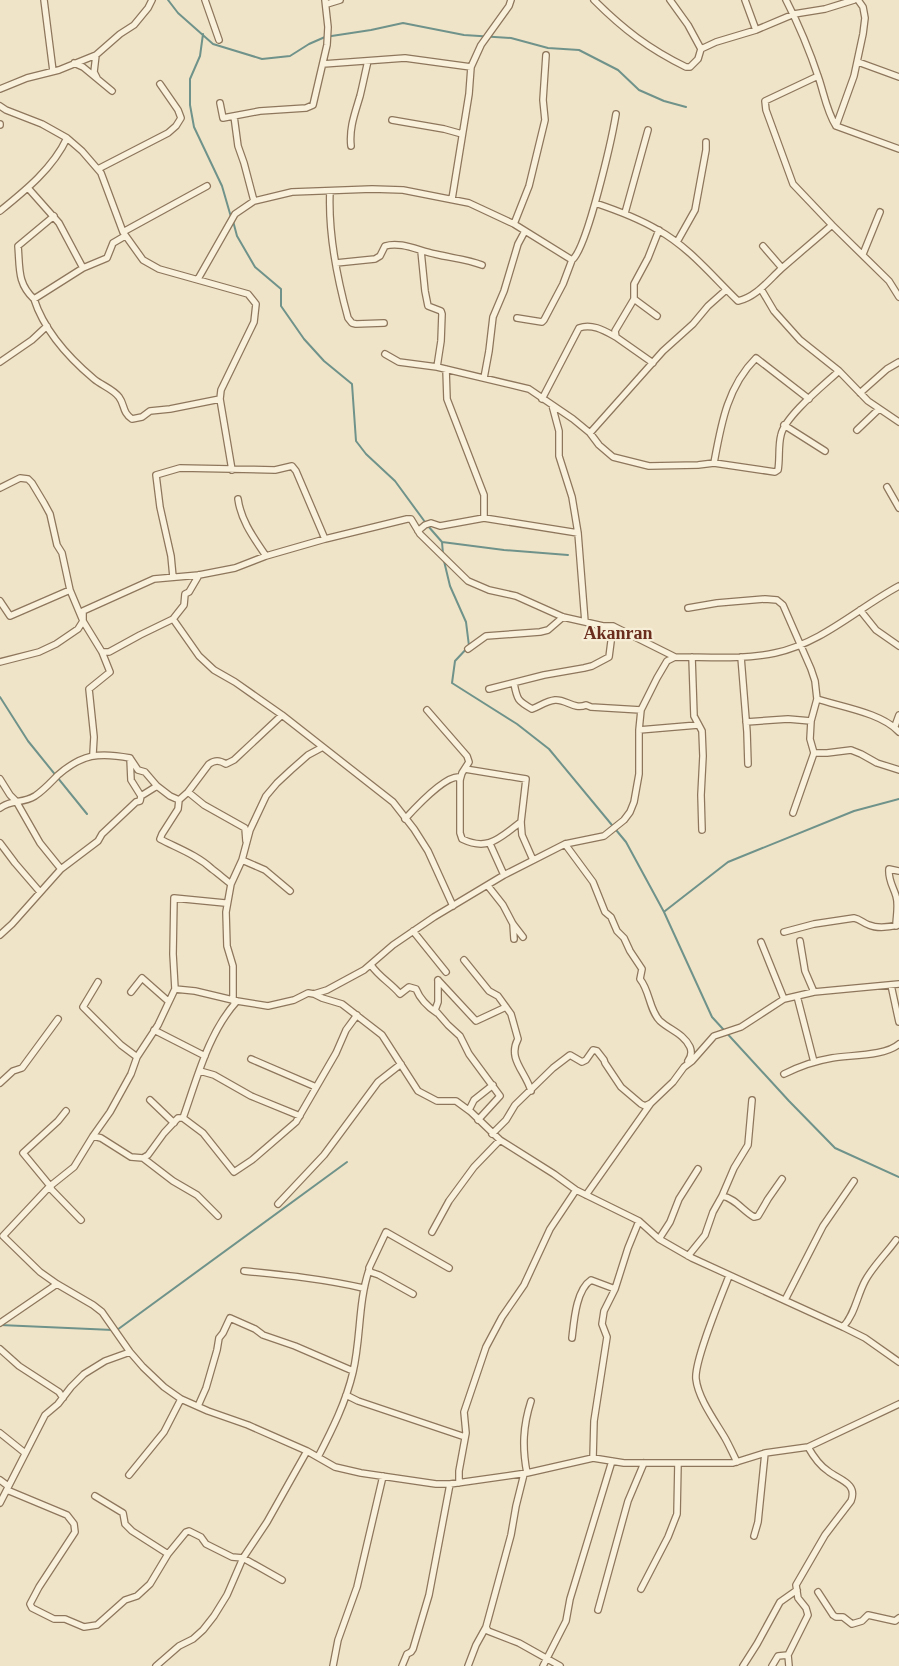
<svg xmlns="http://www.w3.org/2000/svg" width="899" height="1666" viewBox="0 0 899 1666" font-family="Georgia,serif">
<rect width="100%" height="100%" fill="#f0e4c8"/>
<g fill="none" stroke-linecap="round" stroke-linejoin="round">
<path stroke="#6f938a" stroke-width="2" d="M168,0L178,13L213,44L262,59L290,56L309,44L325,37L371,30L403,23L464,35L511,38L548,48L579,50L618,70L639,90L664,101L686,107
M203,34L200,56L190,79V105L194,127L222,186L231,217
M233,221L237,236L255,267L281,289V306L304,339L324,361L352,384L356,441L366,454L395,481L425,522
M428,526L442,542L443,554
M442,542L504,550L568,555
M444,561L450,586L466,622L469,646L455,661L452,683L517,724L549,749L626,842L664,912L712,1017L789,1101L835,1148L899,1177
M0,697L28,741L87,814
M665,911L728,862L854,811L899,799
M0,1325L113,1330
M117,1330L347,1162"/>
<defs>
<path id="minor" d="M44,0L53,71
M205,0L219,40
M594,0C623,29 649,49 686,67H690L698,59L701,49L688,25L670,0
M745,0L756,30
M786,0C799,25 810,52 819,79C824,94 827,112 836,126L899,149
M327,4L340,0
M701,49L716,42L756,30L794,14L825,9L854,0
M96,55L94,72L97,78
M858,62L899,77
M74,63L83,67L112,91
M323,64L405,58L471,67
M818,76L765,101L766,110L793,184L832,225L889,281L899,297
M0,89L27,78L59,70L96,55L120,34L134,25L148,8L152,0
M220,103L223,118L260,111L306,108L313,105L327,45L328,27L325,0
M0,106L6,110L42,124L67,138L82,151L101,173L123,232L143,260L159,269L248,294L256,304L254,322L221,390L220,399L232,470
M234,116L238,146L244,163L254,201
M392,120L444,129L462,134
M0,124V125
M836,126L854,76L863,34L865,18L863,7L858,0
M351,146C349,128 355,113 360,96C363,84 365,73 368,61
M98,169L168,133L176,126L181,118L178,110L160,84
M28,188L59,223L83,268
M330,191C328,233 337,278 348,318L352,323L356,324L384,323
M452,199L469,94L471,67L481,45L509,6L511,0
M595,203C616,210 638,218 658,230C689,247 713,277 738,301C756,297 768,281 781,269C798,254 815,240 832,225
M0,211C26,190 53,168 67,138
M625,213L648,130
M514,224L529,186L545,120L543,100L546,55
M123,232L207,186
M125,236L113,243L107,258L83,268L34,299C44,330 69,358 94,379C101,385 113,389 119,397C125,405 122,412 132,419L142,417L150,411L170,409L220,399
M677,242L695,210L706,150V142
M763,246L782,268
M421,251L425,291L428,306L441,311L442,314L441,341L437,367
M863,254L880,212
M336,263L375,259L380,256L385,246C401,241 419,251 435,254C451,258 466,259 482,265
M198,279L235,214L254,201L292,192L372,189L403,190L469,203L514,224L572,260C587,249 612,138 616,114
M761,289L774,311L800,340L839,371L868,401L899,422
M34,299C17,283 20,268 18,246L54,216
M634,299L657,316
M517,318L542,322L544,320L563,284L572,260
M385,354L399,362L437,367L529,389L573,419L590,433L599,445L613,457L649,466L698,465L714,463L775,472L778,470C780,459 778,446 781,435C785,416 824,385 839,371
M0,362L32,340L47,326
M653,363L616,337L615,331L634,299V284L648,258L659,230
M446,369L447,399L484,495V518
M484,378L489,351L493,317L504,291L518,244L525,231
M860,393L887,369L899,362
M542,399L579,328C592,323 605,331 616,337
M552,405L559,431V456L572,497L578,533L585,622
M784,425L825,451
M857,430L879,409
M590,433L663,351L693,324L708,306L726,290
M714,463C721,425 727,387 756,358L809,399
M887,487L899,508
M0,488L20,478L28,479L32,483L44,503L50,514L57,545L62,553L70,590L83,621L102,652L110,672L89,689L94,737L93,754
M238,499C241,521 254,538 266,556
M418,531L425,525L431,523L440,526L484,518L578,533
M173,577L171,556L160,507L156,475L180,468L275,470L292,466L296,471L325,539
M899,586C858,608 822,643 775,653C742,660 709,657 675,657L667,661L657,678L641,710L639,730V774L634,802L630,812L624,820L604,836L565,844L504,875L434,917L393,945L364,970L327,990L314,994L308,993L294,1000L268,1006L237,1001L195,991L175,989L158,1025L137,1057L131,1074L110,1112L93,1136L74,1167L49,1187L3,1236L40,1272L57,1284L93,1305L102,1312L130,1352L143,1367L164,1387L181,1399L208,1411L248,1425L307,1451L335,1467L361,1473L436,1484H450L527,1473L593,1458L624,1463H733L765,1453L808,1447L899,1404
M0,601L10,616L70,590
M688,608L717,603L765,599L777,600L783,605L811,669L815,681L817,699L811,721L810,739L814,753L793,813
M860,610L876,630L899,646
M173,619L199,656L214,670L235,682L282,715L393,802L414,829L428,851L453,906
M468,649L486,636L540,632L548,630L563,617
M102,652H109L140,635L173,619L184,605L185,594L189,592L199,575
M692,657L694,716L702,731L703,756L701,795L702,830
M741,657L747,732L748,764
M0,662L39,652L56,644L78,629L83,621V611L154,579L199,575L235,568L266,556L325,539L407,519H411L420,534L468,581L489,590L516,596L563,617L603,626H613L675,657
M514,683C517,700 518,701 532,709C540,706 546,701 555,700C566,699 574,710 586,705L591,707L641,710
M489,689L544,675L584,668L592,666L609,657L613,626
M817,699C842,707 882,713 899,732
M427,710L467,756L469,762L462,773L460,780V833L462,839C489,852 500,837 521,822
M746,722L788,719L811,721
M895,726L899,715
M639,730L698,725
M814,753H827L851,750L861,754L877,763L899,770
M130,758L131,780L141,796
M465,769L526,779L521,822L522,835L533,860
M0,779L10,795L16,801L40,843L61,869
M188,792L204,805L245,828L246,841
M0,808C12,799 22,804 35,796C44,790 51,782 58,775C82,754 99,752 130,758L138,770L145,772L157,786L170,796L179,800
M405,819C415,808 444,777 458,777L460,780
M0,843L15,863L40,892
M490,844L504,875
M565,844L593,882L605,912L611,917L617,931L624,938L630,951L642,969L640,979C650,991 649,1010 660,1021C670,1030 684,1034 690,1047C692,1052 691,1057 688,1061
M242,860L265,870L290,891
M231,884C224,879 219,874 212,869C197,855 177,848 160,839L162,834L178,809L179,800L188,792L209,764C215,760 219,760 226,764L234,760L282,715
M488,886L503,905L513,924L523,937
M513,924L514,939
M896,926C896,917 899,905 896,896C893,886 888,880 889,869L899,871
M413,931L446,972
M784,932L814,924L854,918C860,919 863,923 869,925C878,929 890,927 899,925
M0,935L12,924L61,869L98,841L102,834L136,802L140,801L141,796L157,786
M800,941L805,971L814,992
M761,942L784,999
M464,960L489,991L498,996L511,1014L518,1039C507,1059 526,1072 531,1091
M371,965C379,977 391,983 400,994L409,987L416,989C420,999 428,1007 437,1013
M438,980V1002L435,1010L448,1025L460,1036L469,1054L500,1096L478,1120
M438,980L476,1021L506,1007
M98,982L83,1007L121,1045L137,1057
M891,985L899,1022
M175,989L173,954L174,898L225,903
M131,992L142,978L168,1001
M314,994L322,998L342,1004L382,1035L418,1091L437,1101H456L471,1112L500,1140L554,1174L576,1190L639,1221L659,1239L692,1258L843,1327L865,1338L899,1362
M797,996L814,1062
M233,1001V966L227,946L226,912L231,884L242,860L250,830L266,796L277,783L291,770L308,755L321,748
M154,1030L205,1056
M251,1059L316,1087
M200,1071L214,1075L251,1096L300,1116
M784,1074C800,1066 814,1061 832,1058C850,1055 886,1056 899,1044
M0,1083L13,1071L22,1068L58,1019
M150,1100L174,1123
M469,1110L474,1100L493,1085
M183,1118L203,1133L234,1172L252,1160L296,1122L336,1053L346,1030L357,1015
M492,1134L506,1120L515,1105L553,1068L570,1055L582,1062L586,1060L593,1050L597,1051L604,1060L605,1063L621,1087L641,1104L645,1106L651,1103
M93,1136L101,1138L131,1157L143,1158L173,1181L197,1195L218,1216
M143,1158L148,1155L164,1133L178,1118H183C197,1079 208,1033 237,1001
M49,1187L81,1220
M51,1187L23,1153L58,1121L66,1111
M586,1195L651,1103L673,1082L684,1067L692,1061L714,1036L741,1027L784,999L814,992L899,984
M722,1196L734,1168L748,1145L752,1100
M278,1204L324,1155L378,1082L401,1064
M432,1232L449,1201L474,1167L500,1140
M659,1239L670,1222L679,1199L698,1169
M688,1256L705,1235L713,1212L722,1196C735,1198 743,1211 754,1217L758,1216L761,1211L768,1199L782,1179
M244,1271C284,1275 324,1279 363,1288
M729,1276C721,1297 694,1361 696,1379C698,1398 715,1421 725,1438C729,1445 733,1454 737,1462
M413,1294L379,1275L370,1272L369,1268L386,1232L449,1268
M785,1300L823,1226L854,1181
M0,1323L57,1284
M843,1327C855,1314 857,1296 865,1281C873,1266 886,1254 896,1240
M572,1338C574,1321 576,1290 591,1280L615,1289
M0,1349L19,1366L59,1392L63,1398
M346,1395L358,1401L465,1437
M198,1406L206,1388L217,1350L219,1338L223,1333L230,1318L255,1329L263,1335L295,1346L353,1371
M0,1433L25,1453
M318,1457C332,1430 346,1402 353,1372C361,1338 358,1303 369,1270
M593,1458L594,1421L607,1337L602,1324L604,1311L615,1289L628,1248L639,1221
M527,1473C522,1447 523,1426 531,1401
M129,1475L164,1432L181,1399
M0,1480L8,1486
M459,1483V1471L466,1433L464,1412L486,1347L502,1317L524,1285L550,1229L576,1190
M7,1490L67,1515L74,1524L75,1532L39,1587L30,1604L32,1608L54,1619H65L84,1627L97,1625L125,1600L137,1596L150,1584L168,1554L186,1532L189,1531L201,1537L206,1544L232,1557L243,1558L282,1580
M95,1496L123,1513L125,1524L132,1531L168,1554
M0,1503L45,1415L58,1404L71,1387L84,1374L105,1361L130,1352
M754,1536L758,1522L765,1453
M641,1589L668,1537L677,1514L678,1463
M818,1592L833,1615L836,1617H843L852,1624L862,1621L868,1615L895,1621L899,1618
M598,1610L628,1501L644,1463
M486,1627L488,1631L519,1643L560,1666
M156,1666L179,1646L193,1639L203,1630L214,1616L227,1595L243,1558L267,1522L307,1451
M333,1666L338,1640L357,1587L383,1476
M402,1666L407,1654L411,1652L413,1649L429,1595L450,1484
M468,1666L476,1645L486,1627L511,1535L516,1506L524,1474
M543,1666L566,1621L570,1599L612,1461
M743,1666L757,1644L780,1602L797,1590
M772,1666L778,1656L788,1655
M789,1666L788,1655L808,1615L806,1608L798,1598L796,1585L825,1535L851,1501C858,1483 839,1480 828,1471C819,1465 813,1456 808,1447"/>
</defs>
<use href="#minor" stroke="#8d765c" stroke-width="8"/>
<use href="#minor" stroke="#faf1dc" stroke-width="5.5"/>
</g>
<g text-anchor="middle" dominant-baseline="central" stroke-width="4.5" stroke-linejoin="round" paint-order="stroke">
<g font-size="18" font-weight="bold" fill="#6b2e1e" stroke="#f7eed8">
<text x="618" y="633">Akanran</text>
</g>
</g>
</svg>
